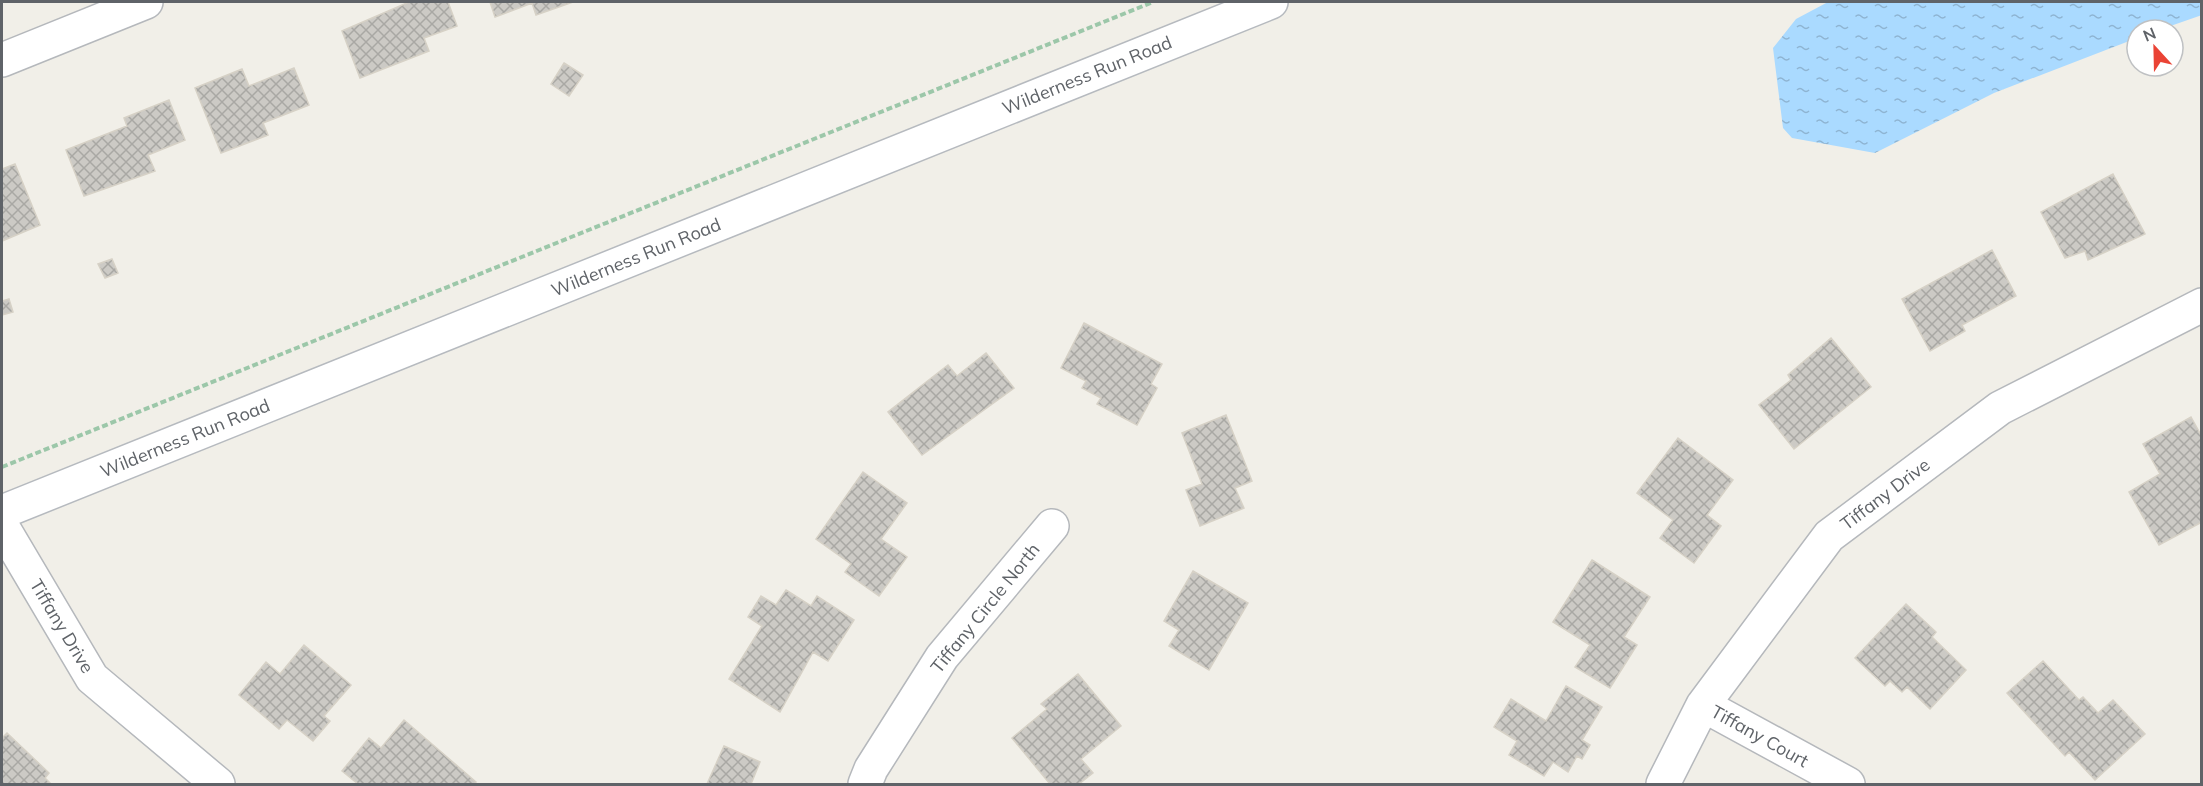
<svg xmlns="http://www.w3.org/2000/svg" width="2203" height="786" viewBox="0 0 2203 786" font-family="Mulish,sans-serif">
<defs>
<pattern id="water-ripples" width="26" height="14" patternUnits="userSpaceOnUse" patternTransform="scale(1.5)"><rect width="26" height="14" fill="#aadaff"/><path d="M2 4q2-2 4 0t4 0M15 11q2-2 4 0t4 0" fill="none" stroke="#8eb4d2"/></pattern>
<pattern id="building-cross-hatch" width="8" height="8" patternUnits="userSpaceOnUse" patternTransform="scale(1.5)"><rect width="8" height="8" fill="#cccac5"/><path d="M0 0l8 8M0 8l8-8" fill="none" stroke="#a9a8a4"/></pattern>
</defs>
<rect width="100%" height="100%" fill="#f1efe8"/>
<path fill="url(#water-ripples)" d="M1828,2H2201L2202,15L2159,30H2137V38L1994,93L1875,153L1792,138L1783,128L1773,48L1796,19Z"/>
<path fill="url(#building-cross-hatch)" stroke="#d6d1c6" stroke-width="1.5" d="M409,2H448L457,26L424,38L429,51L360,78L342,31Z
M490,2H573L536,15L532,3L495,17Z
M564,63L583,75L569,96L551,84Z
M294,68L309,105L263,123L268,135L221,153L195,88L242,69L249,86Z
M169,100L185,140L148,155L155,171L84,196L66,150L127,126L124,118Z
M15,164L40,225L2,241V169Z
M2113,174L2145,234L2088,260L2085,251L2065,258L2041,212Z
M1992,250L2016,296L1962,325L1965,331L1930,351L1902,299Z
M112,259L118,273L105,278L98,264Z
M9,299L13,312L2,315V301Z
M1084,323L1162,364L1151,384L1157,388L1137,425L1097,404L1101,398L1082,388L1086,381L1061,368Z
M1831,338L1871,387L1794,449L1759,405L1791,380L1788,375Z
M986,353L1014,388L922,455L888,412L948,365L957,376Z
M1226,415L1252,481L1235,488L1244,508L1200,526L1186,490L1202,484L1182,433Z
M2191,417L2202,437V522L2159,545L2129,492L2160,474L2143,444Z
M1678,438L1733,480L1707,515L1721,526L1694,563L1660,538L1673,520L1637,493Z
M863,472L907,503L881,539L907,557L879,596L845,572L851,564L816,539Z
M1592,560L1650,597L1624,637L1637,645L1610,688L1575,667L1590,645L1553,622Z
M1193,571L1248,603L1209,670L1169,646L1179,630L1164,621Z
M786,590L811,606L817,596L854,620L828,661L813,652L780,712L729,679L762,626L748,617L761,596L776,605Z
M1906,604L1936,632L1932,637L1966,670L1930,709L1907,687L1902,692L1890,681L1885,686L1855,658Z
M304,645L351,685L324,716L330,721L313,741L287,720L279,729L239,695L266,662L280,674Z
M2043,661L2079,700L2083,697L2098,713L2113,700L2145,734L2095,780L2069,752L2065,756L2007,693Z
M1078,674L1121,726L1081,759L1093,773L1079,784H1050L1012,738L1047,709L1041,704Z
M1566,686L1602,707L1582,740L1590,745L1582,759L1577,756L1568,772L1553,762L1544,776L1509,755L1517,741L1494,727L1511,699L1546,721Z
M404,720L476,782L474,784H358L342,771L369,738L381,748Z
M7,733L49,773L45,778L51,784H2V738Z
M724,746L760,762L751,784H707Z"/>
<g fill="none" stroke-linecap="round" stroke-linejoin="round">
<defs>
<path id="street" d="M2,60L146,2
M2,526L92,678L218,784
M1703,705L1848,784
M865,784L871,769L942,657L1052,526
M1663,784L1703,705L1829,536L2000,408L2202,305"/>
<path id="secondary" d="M2,512L1271,2"/>
</defs>
<use href="#street" stroke="#b5b8bc" stroke-width="36"/>
<use href="#secondary" stroke="#b6babf" stroke-width="36"/>
<path stroke="#9cc7a9" stroke-width="4" stroke-dasharray="6 3" stroke-linecap="butt" d="M2,467L1153,2"/>
<use href="#street" stroke="#fff" stroke-width="33"/>
<use href="#secondary" stroke="#fff" stroke-width="33"/>
</g>
<g text-anchor="middle" dominant-baseline="central" stroke-width="6" stroke-linejoin="round" paint-order="stroke">
<g font-size="18" fill="#5f6368" stroke="#fff">
<text transform="translate(1087 75) rotate(-22)">Wilderness Run Road</text>
<text transform="translate(636 257) rotate(-22)">Wilderness Run Road</text>
<text transform="translate(185 438) rotate(-22)">Wilderness Run Road</text>
<text transform="translate(1885 494) rotate(-37)">Tiffany Drive</text>
<text transform="translate(985 608) rotate(-51)">Tiffany Circle North</text>
<text transform="translate(62 626) rotate(59)">Tiffany Drive</text>
<text transform="translate(1760 736) rotate(29)">Tiffany Court</text>
</g>
</g>
<rect width="2203" height="786" fill="none" stroke="#5f6368" stroke-width="6"/>
<g transform="translate(2155 48) rotate(338)"><circle r="28" fill="#ffffff" stroke="#bfc1c3" stroke-width="1.5"/>
<path d="M0-4.5L10 22L0 15L-10 22Z" fill="#ea4335"/>
<text y="-9" font-size="16" font-weight="bold" text-anchor="middle" fill="#5f6368">N</text>
</g>
</svg>
